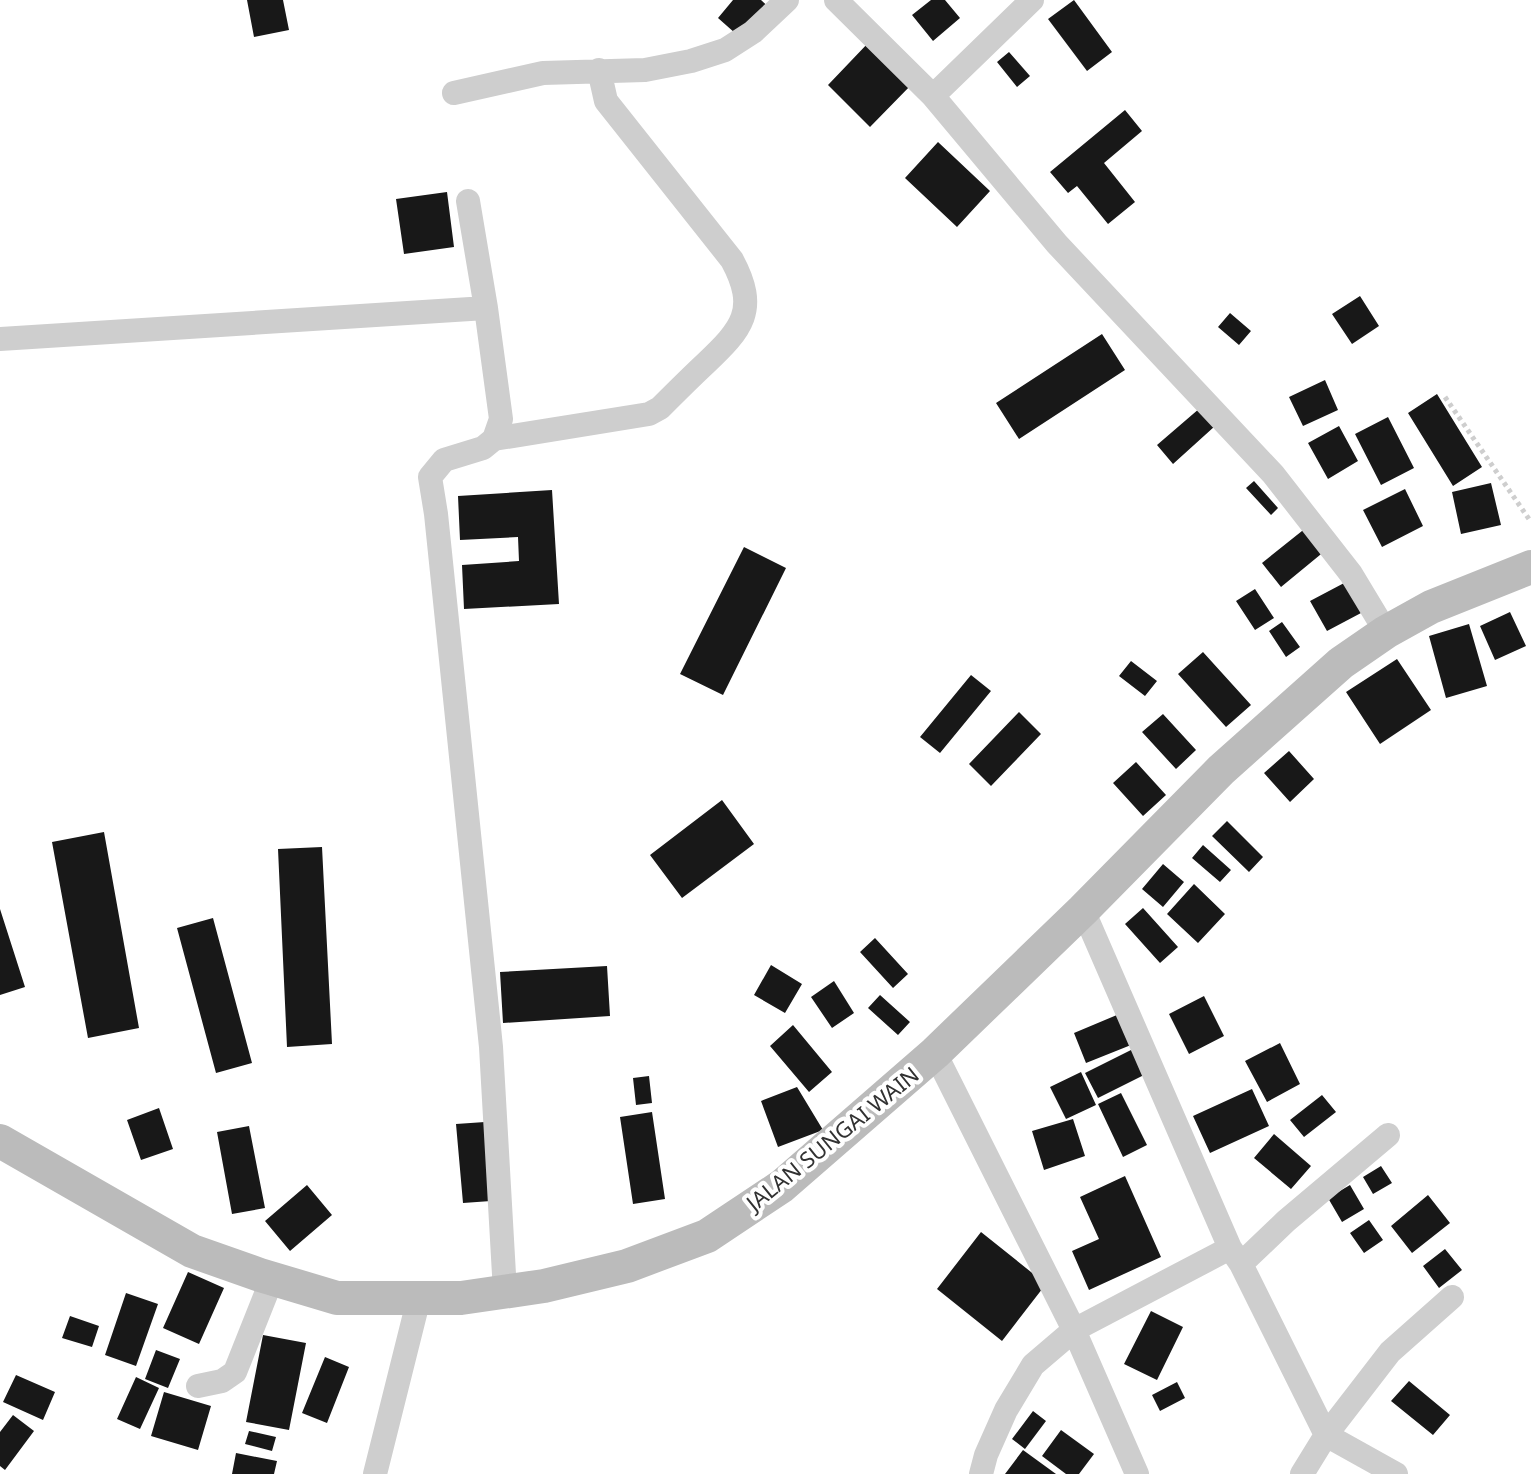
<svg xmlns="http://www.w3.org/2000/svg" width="1531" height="1474" viewBox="0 0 1531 1474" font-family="'Noto Sans',sans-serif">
<rect width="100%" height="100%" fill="#fff"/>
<path fill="#181818" d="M247,0H283L289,30L254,37Z
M733,0H761L772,10L744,41L718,18Z
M931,0H945L960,18L933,41L912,15Z
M1074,0L1112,52L1087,71L1048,19Z
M870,41L913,83L870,127L828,85Z
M1009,52L1030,76L1017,87L997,62Z
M1125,110L1142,131L1104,163L1135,202L1108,224L1077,186L1068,193L1050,172Z
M938,142L990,191L957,227L905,178Z
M447,192L454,247L404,254L396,199Z
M1360,296L1379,326L1352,344L1332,314Z
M1230,313L1251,331L1239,345L1218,327Z
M1102,334L1125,370L1019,439L996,403Z
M1325,380L1338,410L1303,426L1289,397Z
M1437,394L1482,467L1453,486L1408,413Z
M1200,408L1215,426L1173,464L1157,445Z
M1388,417L1414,468L1381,485L1355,434Z
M1339,426L1358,461L1328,479L1308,443Z
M1254,481L1278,508L1271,515L1246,488Z
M1491,483L1501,525L1461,534L1452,492Z
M1405,489L1423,526L1382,547L1363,510Z
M552,490L559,604L464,609L462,565L519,561L518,537L460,540L458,496Z
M1307,527L1326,550L1281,587L1262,563Z
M744,547L786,568L723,695L680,674Z
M1346,582L1361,613L1327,631L1310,601Z
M1255,589L1274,618L1255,630L1236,601Z
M1510,612L1526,646L1495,660L1480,626Z
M1282,622L1300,647L1286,657L1269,631Z
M1469,624L1487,686L1446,698L1429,636Z
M1203,652L1251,705L1226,727L1178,674Z
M1397,659L1431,710L1380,744L1346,692Z
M1131,661L1157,681L1145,696L1119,676Z
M971,675L991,691L940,753L920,737Z
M1019,712L1041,734L991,786L969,764Z
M1163,714L1196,750L1176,769L1142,732Z
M1289,751L1314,779L1290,802L1264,773Z
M1136,762L1166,795L1143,816L1113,783Z
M722,800L754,844L682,898L650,855Z
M1227,821L1263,857L1249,872L1212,836Z
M104,832L139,1028L88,1038L52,842Z
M1203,845L1231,870L1220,882L1192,858Z
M322,847L332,1044L287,1047L278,849Z
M1163,864L1184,882L1163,907L1142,889Z
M1194,884L1225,914L1198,943L1167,914Z
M1143,908L1178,947L1160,963L1125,924Z
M0,909L25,987L0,995Z
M213,918L252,1063L216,1073L177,928Z
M875,938L908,974L893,988L860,952Z
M771,965L802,984L785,1013L754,995Z
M607,966L610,1016L503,1023L500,972Z
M834,981L854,1013L832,1028L811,997Z
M880,995L910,1022L898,1035L868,1008Z
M1204,996L1224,1036L1189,1054L1169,1014Z
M1124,1012L1136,1043L1086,1063L1074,1033Z
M793,1025L832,1072L809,1092L770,1046Z
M1280,1043L1300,1084L1267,1102L1245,1061Z
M1135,1048L1148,1073L1098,1098L1085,1073Z
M1081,1072L1096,1105L1066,1119L1050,1087Z
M649,1076L652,1103L636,1105L633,1078Z
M797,1087L823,1130L778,1147L761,1101Z
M1252,1089L1269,1126L1210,1153L1193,1116Z
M1121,1093L1147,1145L1123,1157L1098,1104Z
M1322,1095L1336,1112L1304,1137L1290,1120Z
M159,1108L173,1149L141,1160L127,1120Z
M652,1112L665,1199L633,1204L620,1117Z
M1073,1119L1085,1156L1044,1170L1032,1131Z
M485,1122L491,1201L463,1203L456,1124Z
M249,1126L265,1208L232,1214L217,1132Z
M1274,1134L1311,1166L1291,1189L1254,1158Z
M1381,1166L1392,1183L1373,1194L1363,1177Z
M1125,1176L1161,1257L1089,1290L1072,1251L1099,1239L1080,1197Z
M307,1185L332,1215L290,1251L265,1221Z
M1350,1185L1364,1209L1342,1222L1328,1198Z
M1428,1195L1450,1223L1412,1253L1391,1226Z
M1369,1220L1383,1240L1364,1253L1350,1233Z
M981,1232L1046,1284L1002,1341L937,1289Z
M1445,1249L1462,1270L1439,1288L1423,1266Z
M188,1272L224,1288L199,1344L163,1328Z
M126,1293L158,1304L136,1366L105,1355Z
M1151,1311L1183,1327L1157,1380L1124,1364Z
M70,1316L99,1326L92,1347L62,1338Z
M263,1335L306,1343L289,1430L246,1422Z
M156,1350L180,1359L168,1388L145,1379Z
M325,1357L349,1367L327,1423L302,1413Z
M16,1375L55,1392L43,1420L3,1402Z
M136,1377L159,1388L140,1429L117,1419Z
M1409,1381L1450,1415L1433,1435L1391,1401Z
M1177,1382L1185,1398L1160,1411L1152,1395Z
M164,1392L211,1406L198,1450L151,1436Z
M1033,1411L1046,1421L1025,1449L1012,1439Z
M13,1415L34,1431L5,1470L0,1466V1432Z
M1061,1430L1094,1454L1079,1474H1066L1042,1456Z
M249,1431L276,1437L272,1451L245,1444Z
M1023,1450L1056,1474H1005Z
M236,1453L277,1461L274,1474H232Z"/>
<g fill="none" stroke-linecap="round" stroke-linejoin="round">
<path stroke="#cecece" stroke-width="5" stroke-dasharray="4 4" stroke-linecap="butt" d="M1445,397L1531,522"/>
<path stroke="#cecece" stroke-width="24" d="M836,0L933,96
M1032,0L933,96L1057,244L1273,474L1351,574L1386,632
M454,93L543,73L645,70L691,61L725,50L753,32L787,0
M468,201L486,308L501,419L494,439L483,448L444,460L430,477L436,514L491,1047L505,1292
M0,339L486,308
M494,439L649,414L660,408C675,393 690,378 705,364C742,329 759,310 732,260L606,101L599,70
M1083,910L1230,1248L1241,1264L1326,1435L1396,1474
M935,1053L1074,1330L1137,1474
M1241,1264L1286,1221L1388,1135
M198,1386L222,1381L235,1372L272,1279
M375,1474L419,1298
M981,1474L986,1455L1006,1410L1033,1365L1074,1330L1230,1248
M1302,1474L1326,1435L1390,1352L1452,1297"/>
<path stroke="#bbb" stroke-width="34" d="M0,1141L192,1251L260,1275L337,1298H461L544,1286L627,1266L707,1236L782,1186L935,1053L1083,910L1221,770L1341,663L1386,632L1431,607L1531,567"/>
</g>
<g text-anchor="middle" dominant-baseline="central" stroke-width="8" stroke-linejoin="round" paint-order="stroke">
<g font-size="22" fill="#313131" stroke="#fff">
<text transform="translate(832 1138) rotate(-39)">JALAN SUNGAI WAIN</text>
</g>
</g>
</svg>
